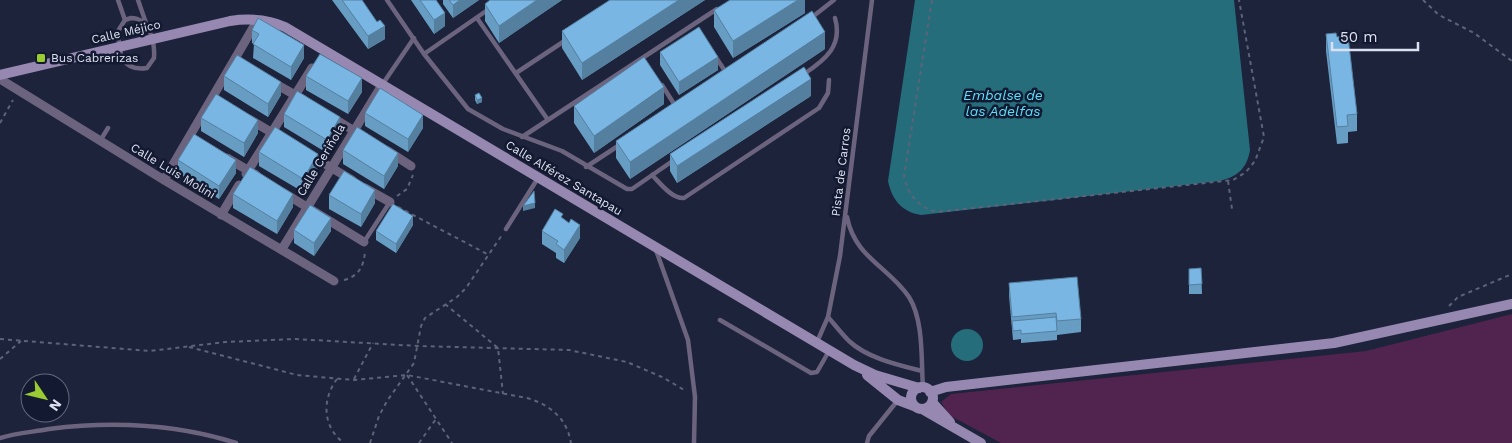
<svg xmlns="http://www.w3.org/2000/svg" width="1512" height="443" viewBox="0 0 1512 443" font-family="'Work Sans',sans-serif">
<rect width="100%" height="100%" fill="#1c233a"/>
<path fill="#50244e" d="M1512,314V443H1001L949,415L941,402L951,394L1366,351Z"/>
<path fill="#256d7b" d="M915,0H1234L1250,150C1247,169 1237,177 1219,181L921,215C902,212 892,200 888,181Z
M951 345a16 16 0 1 1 32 0a16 16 0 1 1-32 0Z"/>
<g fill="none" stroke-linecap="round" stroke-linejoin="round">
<path stroke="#5d6378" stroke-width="2" stroke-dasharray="4 4" stroke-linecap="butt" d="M932,0L904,176C908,195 918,207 937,212L1233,180L1246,172L1255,161L1264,137L1239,0
M1423,0L1439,15L1474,33L1512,61
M0,123L13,100
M1228,181L1232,209
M397,196L407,189L413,175
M398,207L489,255
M344,280C359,276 364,266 365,251
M445,304L498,348L503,394
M1449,306L1458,297L1512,274
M0,339L150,351L225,342L295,339L418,346L569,350L627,362L662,377L686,391
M189,347L297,375L354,380L407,375L527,398C551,405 567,419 571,443
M0,359L21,341
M407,375L452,443
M337,379C322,399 322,427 344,443
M354,379L373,343
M370,443L379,416L387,401L414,363L421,326L425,318L457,297L466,288L502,235
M419,443L436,419"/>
<path stroke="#6c647e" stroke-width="4.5" d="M118,0L125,20
M138,0L146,23
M387,0L424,54L468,109L503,129L562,151L627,189H632L674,160
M131,18C150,18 155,43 154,58L147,68C121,72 119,52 118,31L125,20Z
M477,18L548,120
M811,18L834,0
M424,54L489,9
M715,56L727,74
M516,73L566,40
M804,74C825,60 843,46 835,18
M382,85L414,38
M662,85L676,107
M522,137L717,9
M100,141L108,128
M586,167L621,144
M652,175C660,183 672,199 684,198L819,108L828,93L829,80
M847,217C855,258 888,266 909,297C924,321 921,360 923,388
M506,229L538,178
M364,242L390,202
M656,250L688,340L695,397L694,443
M828,317C835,325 842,334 849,341C867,358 898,365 922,371
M720,320L811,373L817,372L829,351
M817,342L828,317L840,256L872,0
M0,438C16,433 33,432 49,429C112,421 176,424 236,443
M867,443L869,436L898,400"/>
<path stroke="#6c647e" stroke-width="9" d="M0,79L164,180L334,281
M272,82L304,100
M330,116L364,137
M249,119L281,138
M388,151L411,166
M310,155L352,180
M227,158L256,175
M246,174L312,68
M164,180L257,21
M365,188L390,202
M284,193L364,242
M221,215L239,185
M282,249L382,85"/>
<path stroke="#9688b1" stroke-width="10" d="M0,75L230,21C250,18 267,19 285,27L854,365L875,375L919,388
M867,375L898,400L914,406
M911 398a11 11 0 1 1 22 0a11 11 0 1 1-22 0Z
M930,392L946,387L1334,343L1512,304
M932,402L950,422
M922,409L981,443"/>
</g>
<path fill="#689dc3" d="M332,0H362L385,39L368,49Z
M411,0H436L445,26L434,34Z
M443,0H479L453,18L443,4Z
M562,0L499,43L485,21V4Z
M610,0H705L582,80L562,48V31Z
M805,0V13L733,58L714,27V10Z
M252,30L304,58L291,80L253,58L254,44L252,43Z
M1326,34L1337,37L1357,114V131L1348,132V143L1337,144L1326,51Z
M825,49L630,179L616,158V141Z
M660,52L718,70L679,95L660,65Z
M224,76L281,95L268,117L224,90Z
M306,76L362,92L348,114L306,90Z
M475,95L482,102L477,104L475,100Z
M811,96L677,183L670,171V154Z
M664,104L594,153L574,123V106Z
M365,113L423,128L408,152L365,126Z
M284,114L340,130L327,153L284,127Z
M201,118L258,133L244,157L201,131Z
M343,150L398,166L384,189L343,164Z
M259,152L318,167L303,192L259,166Z
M178,160L236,173L219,199L178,173Z
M233,194L293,207L277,234L233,208Z
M329,195L375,203L361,227L329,209Z
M563,219L580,238L564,263L556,258V253L542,244V231Z
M413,225L396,253L376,240V231Z
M294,230L331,231L314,256L294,243Z
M1201,268L1202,294H1189V269Z
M1009,283L1081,319V332L1057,335V340L1021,343V339L1013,340L1009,296Z"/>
<path fill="#557f9f" d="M460,0H479L453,18V5Z
M537,0H562L499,43V26Z
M679,0H705L582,80V63Z
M798,0H805V13L733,58V41Z
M445,13V26L434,34V20Z
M385,26V39L368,49V36Z
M825,32V49L630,179V162Z
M304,45V58L291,80V67Z
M718,57V70L679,95V82Z
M362,78V92L348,114V101Z
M811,79V96L677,183V166Z
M281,82V95L268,117V104Z
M664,87V104L594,153V136Z
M482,98V102L477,104V100Z
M423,115V128L408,152V139Z
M340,117V130L327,153V140Z
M258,120V133L244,157V143Z
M398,153V166L384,189V176Z
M318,154V167L303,192V179Z
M236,160V173L219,199V186Z
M375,190V203L361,227V214Z
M293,194V207L277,234V221Z
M535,203V208L523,211V206Z
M413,216V225L396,253V244Z
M331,218V231L314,256V243Z
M580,225V238L564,263V250Z"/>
<path fill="#79b6e3" stroke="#557f9f" d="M342,0H362L377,22L380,20L385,26L368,36Z
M420,0H436L445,13L434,20Z
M449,0H460L453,5Z
M490,0H537L499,26L485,4Z
M610,0H679L582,63L562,31Z
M730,0H798L733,41L714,10Z
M812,11L825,32L630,162L616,141Z
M258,18L304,45L291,67L253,44L259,34L252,30Z
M699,27L718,57L679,82L660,52Z
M1336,33L1337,37L1348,36L1357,114L1347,115L1348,126L1337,127L1326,34Z
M320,54L362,78L348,101L306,76Z
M237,55L281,82L268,104L224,76Z
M644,57L664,87L594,136L574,106Z
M804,67L811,79L677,166L670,154Z
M380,88L423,115L408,139L365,113Z
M297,91L340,117L327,140L284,114Z
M479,93L482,98L477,100L475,95Z
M216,94L258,120L244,143L201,118Z
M275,127L318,154L303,179L259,152Z
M357,127L398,153L384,176L343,150Z
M194,134L236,160L219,186L178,160Z
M250,167L293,194L277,221L233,194Z
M344,171L375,190L361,214L329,195Z
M534,191L535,203L523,206Z
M393,204L413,216L396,244L376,231Z
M310,205L331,218L314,243L294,230Z
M555,209L563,214L561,217L569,223L571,219L580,225L564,250L556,244L558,241L542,231Z
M1201,268L1202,284L1189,285V269Z
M1077,277L1081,319L1057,321L1056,313L1012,317L1009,283Z
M1056,317L1057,331L1021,334V330L1013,331L1012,321Z"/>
<rect fill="#9bcb32" stroke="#131930" stroke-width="2" x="36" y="53" width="10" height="10" rx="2.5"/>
<g text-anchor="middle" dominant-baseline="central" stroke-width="5" stroke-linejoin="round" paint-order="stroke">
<g font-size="12" fill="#dce1f1" stroke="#131930">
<text transform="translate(126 32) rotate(-13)">Calle Méjico</text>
<text transform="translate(321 160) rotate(-59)">Calle Ceriñola</text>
<text transform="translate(173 171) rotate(31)">Calle Luis Molini</text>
<text transform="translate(841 172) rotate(-83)">Pista de Carros</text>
<text transform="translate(564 178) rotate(31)">Calle Alférez Santapau</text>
</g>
<g font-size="12" fill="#dce1f1" stroke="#131930" text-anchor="start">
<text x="51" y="58">Bus Cabrerizas</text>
</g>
<g font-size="14" font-style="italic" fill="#58e0fb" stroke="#131930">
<text x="1003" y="95">Embalse de<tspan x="1003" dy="16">las Adelfas</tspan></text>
</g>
</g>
<g transform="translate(45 398) rotate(125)"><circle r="24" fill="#131930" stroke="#63697d"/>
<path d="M0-4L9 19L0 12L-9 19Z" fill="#9bcb32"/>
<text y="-8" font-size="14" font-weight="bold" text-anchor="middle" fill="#dce1f1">N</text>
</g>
<path d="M1332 42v8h86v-8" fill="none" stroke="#dce1f1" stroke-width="2.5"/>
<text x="1340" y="42" font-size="15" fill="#dce1f1" stroke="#131930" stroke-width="4" paint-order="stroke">50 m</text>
</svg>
